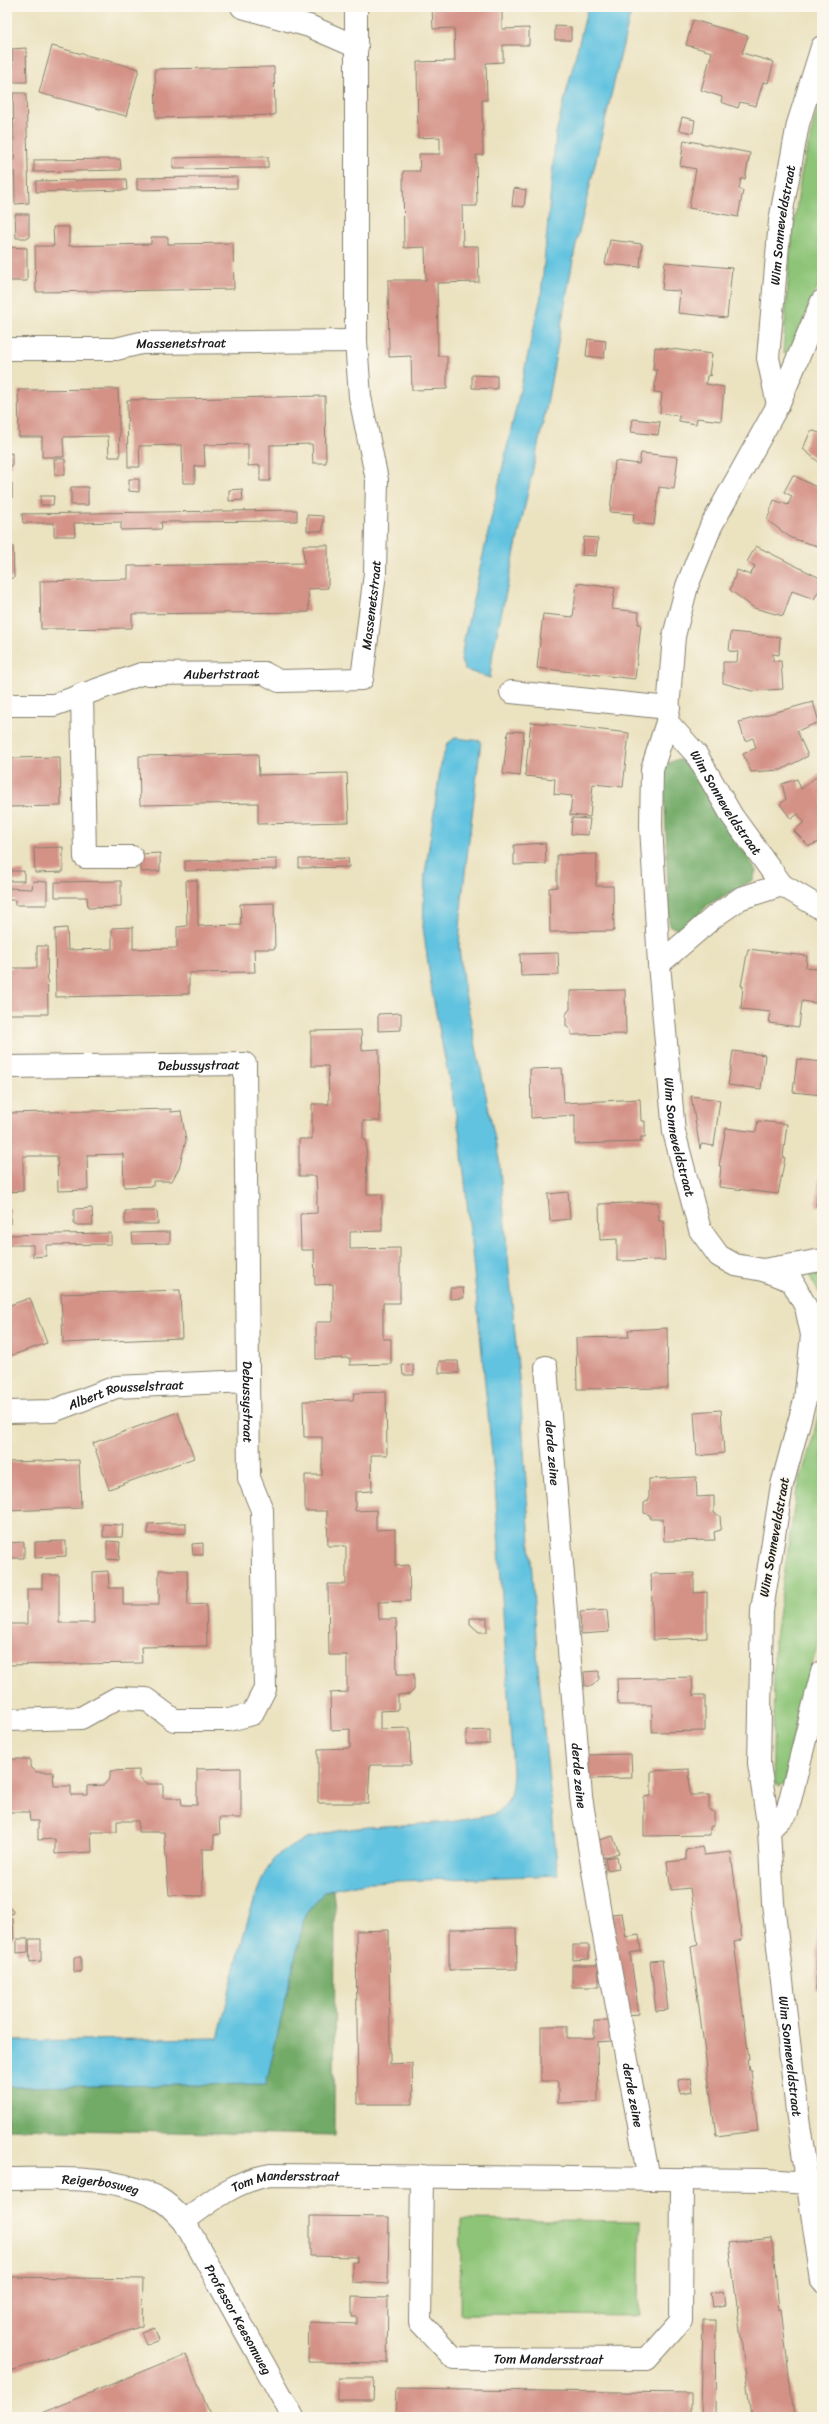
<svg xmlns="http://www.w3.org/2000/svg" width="829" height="2424" viewBox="0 0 829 2424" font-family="Sriracha,sans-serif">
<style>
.green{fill:#8dc477;stroke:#54704a}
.forest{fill:#72aa68;stroke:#476342}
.water{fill:#62c3e0;stroke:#3f707e}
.building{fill:#d49287}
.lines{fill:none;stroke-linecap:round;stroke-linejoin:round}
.street-casing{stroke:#847f6e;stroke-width:24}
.secondary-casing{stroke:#847f6e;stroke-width:24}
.street{stroke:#fff;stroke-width:22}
.secondary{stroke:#fff;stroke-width:22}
.labels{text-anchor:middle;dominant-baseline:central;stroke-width:3;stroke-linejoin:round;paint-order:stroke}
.street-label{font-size:13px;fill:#1c1c1c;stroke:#fbf7ec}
</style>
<rect width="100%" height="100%" fill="#fbf7ec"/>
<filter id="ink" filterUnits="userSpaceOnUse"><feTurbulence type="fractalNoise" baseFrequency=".025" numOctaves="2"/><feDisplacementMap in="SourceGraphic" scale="8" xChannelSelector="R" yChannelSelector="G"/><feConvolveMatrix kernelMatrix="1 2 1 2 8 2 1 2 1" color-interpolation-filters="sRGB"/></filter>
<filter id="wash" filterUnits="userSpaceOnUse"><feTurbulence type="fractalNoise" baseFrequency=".012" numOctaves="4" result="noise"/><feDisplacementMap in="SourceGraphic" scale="16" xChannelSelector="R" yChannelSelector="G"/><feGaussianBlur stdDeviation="0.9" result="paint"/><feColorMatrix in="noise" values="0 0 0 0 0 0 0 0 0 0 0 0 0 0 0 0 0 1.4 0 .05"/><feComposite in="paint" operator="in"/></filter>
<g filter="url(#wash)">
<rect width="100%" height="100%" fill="#ebe2c0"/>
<path class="green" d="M822 88V276L789 354 783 353 790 255 801 175Z
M822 1270V1298L809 1275V1271Z
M822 1395V1629L796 1722 785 1784 780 1787 775 1784 773 1766 774 1644 796 1494 813 1438Z
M461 2219 640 2221 639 2316 460 2314Z"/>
<path class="forest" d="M675 760H686C699 776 705 796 716 813 728 833 746 850 756 871L753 880 709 904 684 929 679 930 670 926 669 921 664 773 667 764Z
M333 1890 335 1911 334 2135 7 2129V2087L266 2084 305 1915 325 1891Z"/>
<path class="water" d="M588 7H634L629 19 575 249 546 409 493 652 490 678 465 670 461 661 464 640 541 296 556 133Z
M455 738 481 741 462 898 459 948 464 988 499 1159 520 1389 538 1667 558 1875 370 1882 325 1891 305 1915 266 2084 7 2087V2041L218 2038C228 2002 252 1878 276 1857 324 1816 408 1831 467 1819 475 1817 489 1817 496 1813 511 1805 512 1787 513 1773L495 1485 468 1211 460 1136 432 992 423 927 425 874 441 764 447 744Z"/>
<g id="blocks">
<path class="building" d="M432 7H502V29L529 28V45H503V62L486 63 487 100H482L483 155H476L477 206H462L463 246H478L479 282 437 283 438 356H447V389L412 390 411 356 389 357 388 280H426L425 247 404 248 403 171H420L419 154H440V137L418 138 417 62 455 61 454 28 433 29Z
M653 7H666L665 11Z
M693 20 748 36 742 53 774 62 768 83 763 82 756 106 740 102 738 108 721 102 722 97 701 90 712 52 686 45Z
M555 26 571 27V40H555Z
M52 46 139 69 126 116 39 93Z
M26 48 27 82H13L12 49Z
M274 67 275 115 156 118 155 69Z
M13 93H26L29 203 15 204Z
M682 117 695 120 693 133 679 130Z
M684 140 750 153 745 179H741L739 189 743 191 738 217 689 208 696 169 680 166Z
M219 157H268V168L173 169V158Z
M120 159 121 170 34 172V160Z
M200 177H237V188L137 190V178Z
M126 179 127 190 36 192V181Z
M514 188 526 190 524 207 512 206Z
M15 214H29V238H16Z
M53 227H69V246L151 244V237H168V244L233 243 234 289 36 292 35 246H54Z
M610 240 642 244 640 267 605 264Z
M7 247 27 248V281H7Z
M665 262 732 268 727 318 678 313 680 291 662 290Z
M588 339 606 341 604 358 586 356Z
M655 347 712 354 709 375H712L707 376 706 384 724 387 721 421 697 418 696 424 679 421V416L660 413 662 393 654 392 657 370H653Z
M472 375 497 376V389L472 388Z
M118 389 120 457H109L108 436 63 437 64 457H42V437H19L18 390Z
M325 396 326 463H313L312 444 270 445V481H260V465L248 466V444L204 445 205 466H195V483H183L182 445 139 446 140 467H128L127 400Z
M633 419 660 422 658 435 631 432Z
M811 430 822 434V465L803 449Z
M12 453V466H7V454Z
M641 453 678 457 674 489 659 487 654 525 633 523 634 514 610 512 615 461 639 464Z
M54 459H65V475H55Z
M793 475 822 490 821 547 791 538 767 520 774 500 788 505 792 496 784 492Z
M129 479H139V492L129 491Z
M7 483H12V498H7Z
M71 487H88V505H71Z
M242 489 243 500 229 501V490Z
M40 496H54L53 505H41Z
M7 499H11V509H7Z
M297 510V521L161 522 162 529 121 530V522L74 523 75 536H54V523H23L22 514Z
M307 515 323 516V531H307Z
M584 537 598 538 596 556 582 555Z
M303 545H328V588L308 589 309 612 132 614V628L41 629 40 581 128 579V566L304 563Z
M13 546 14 578H7V547Z
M756 546 822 579V585L814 599 792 591 783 616 754 608 730 590 737 570 750 575 755 566 747 562Z
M577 583 615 588 612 609 639 612 638 624H641L635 679 537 668 543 614 573 617Z
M731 632 780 637 779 655 773 654V661H781L783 689 752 691 723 683V662H737L738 652 729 651Z
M813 702 819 722 797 731 808 756 781 770 751 772 743 754 756 748 753 738 745 741 739 722Z
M531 722 629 733 623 787 593 784 590 817 570 815 572 796 554 794 555 779 525 776Z
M508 731 524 732 520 776 503 774Z
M258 754 259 775 347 773 349 822 258 824V803L140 805 139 756Z
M60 757 61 806 7 807V758Z
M822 772V841L809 846 794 831 804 822 798 814 791 819 780 804 786 799 782 784 797 779 801 789Z
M572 818 590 819 588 835 571 834Z
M545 843 546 864 514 865V845Z
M63 847V872L35 873 34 848Z
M160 853V871L141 872V854Z
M597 854 596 886H613L614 931 550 932 549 888 557 887V855Z
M348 858 349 867 299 868V859Z
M277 859V869L185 871V861Z
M7 871H24V881H7Z
M186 880H197L198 926 241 925 240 904 274 903 275 949H254L255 972 189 973V994L56 997 55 929 67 928 68 950 112 949V928L133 927V949L177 948V927L187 926Z
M33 881 47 882V905H15V900H7V888L32 889Z
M121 881V907L88 908 87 897H55V882Z
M37 946H47L48 1014H7V968H37Z
M748 949 807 956 806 967 822 970V1004L802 1001 799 1027 769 1023 771 1012 741 1009 743 986H741Z
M558 953 559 975 521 976 520 954Z
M625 990 626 1034 571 1035V1030L566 1026V1014L570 1009V991Z
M401 1013V1030L378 1031V1014Z
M361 1030 362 1050 379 1049 380 1121H363V1140H366L367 1194H382V1231L350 1232V1249L400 1248V1303H383V1339H391V1364L350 1365V1358L316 1359V1322H333V1284L315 1285 314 1250H301L300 1214 317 1213V1194L316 1176H299V1139H312V1104H329L328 1066H311V1031Z
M733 1051 765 1055 761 1089 728 1085Z
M797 1059 822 1062V1095L793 1092Z
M562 1068 564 1103 640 1099 641 1121H645V1137H641V1142L575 1144V1115L531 1118 530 1069Z
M691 1096 720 1100 714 1146 701 1144 700 1149Z
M171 1109V1112L181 1111 186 1140 179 1168 172 1181H153V1186L124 1187 123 1154 87 1155 88 1190 58 1191 57 1156H23V1191L7 1192V1113Z
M758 1121 787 1124 783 1157 785 1158 778 1194 719 1187 721 1166H719L726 1128 756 1132Z
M820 1168H822V1206H816Z
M568 1192 570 1219 550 1221 548 1194Z
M658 1202 659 1221H663L665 1260 617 1261V1239L600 1240 599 1204Z
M7 1208H10V1225H7Z
M92 1208 93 1225H74V1209Z
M125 1211H157L158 1224H125Z
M170 1232V1243L133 1244 132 1233Z
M111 1233V1244L46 1245V1256L33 1257V1245H7V1235Z
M450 1288H463L464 1298 450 1299Z
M180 1290 182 1338 63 1343 61 1294Z
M30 1298 47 1343 7 1357V1306Z
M667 1328 668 1388 577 1389 576 1338 629 1337 628 1330Z
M439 1361H458L459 1373H439Z
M413 1364 414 1375H403L402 1365Z
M386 1392 387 1455H371L372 1491 355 1492V1511L376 1510V1530L395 1529V1566L409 1565 410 1601 378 1602 379 1619H396L397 1674H414V1690L410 1694 398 1695V1710L380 1711V1729L410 1728 411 1765H370L368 1803H318V1749L350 1748V1729L331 1730 330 1693 347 1692V1655H329L328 1584H346V1546H328L327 1511H305V1475H322V1437H304L303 1401 353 1400 354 1393Z
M721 1410 724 1453 697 1456 694 1412Z
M178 1412 194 1458 109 1489 93 1443Z
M79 1460 81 1508 7 1511V1462Z
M696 1477 697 1497 714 1496V1513L720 1516 721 1530 714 1532 715 1540 664 1541 663 1519H650V1515L644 1513V1503L649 1500V1479Z
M167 1523H186V1533L148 1534V1524Z
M103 1524 123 1525 122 1537H103Z
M66 1541V1556L35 1558V1542Z
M107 1541 120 1542 119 1560 107 1559Z
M24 1542V1558H7V1543Z
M203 1543V1555H193L192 1544Z
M159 1570H187L188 1605 206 1604 207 1646 141 1647 142 1663 7 1665V1624H27V1589H42V1575H59V1623H94L93 1572 108 1571 109 1588H123V1605H159Z
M694 1573V1593L707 1592V1638L653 1640 651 1574Z
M607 1610 609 1632 581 1634 580 1612Z
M470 1618H487V1632H479L470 1624Z
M599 1671V1679L592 1686H585L584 1672Z
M692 1677 693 1695H705V1731L652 1732V1705H618L617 1679Z
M490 1730V1744H466V1731Z
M631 1754 632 1778 588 1779 587 1755Z
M7 1759H30V1766L36 1772H53L54 1786H71V1795H87V1786L104 1785 110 1778V1771L139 1770V1778L146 1784H163V1798H181L182 1805H197V1769L241 1768V1818H219L220 1834 214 1835V1849H202L203 1896 169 1895 164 1832H138V1821H117V1832H91L92 1852 55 1854V1839L38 1840V1821H30L29 1812H7Z
M689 1769 690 1795H709V1810L714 1812V1825L710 1827V1835L644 1836V1797L651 1796V1771Z
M613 1836 619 1853 602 1858 596 1841Z
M702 1847 704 1855 731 1852 742 1940 734 1942 749 2059H747L749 2070H751L758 2131 716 2136 691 1947 698 1945 690 1888 671 1890 667 1862 686 1860V1850Z
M617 1856 619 1868 607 1870 605 1858Z
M7 1905 13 1911V1914H7Z
M622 1913 626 1937 639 1935 641 1951 630 1953 639 2014 626 2015 612 1914Z
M7 1919H13L14 1939H7Z
M516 1928 517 1969 449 1970V1929Z
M389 1930 390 2064 412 2063 413 2104H358L356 1931Z
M818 1930H822V1990H816Z
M17 1939H28V1952L17 1953Z
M29 1939H41V1961L30 1962Z
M573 1945H589V1959L573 1960Z
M74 1957H81V1972H74Z
M662 1960 668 2010 656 2011 650 1961Z
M572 1965H599V1987H572Z
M594 2021H610L612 2041 597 2042 598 2102 558 2103V2081H541V2026H567V2038H594Z
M691 2078 693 2091 681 2093 678 2080Z
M310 2216 389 2217 388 2284 352 2282V2262H357V2257L310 2256Z
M772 2238 779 2310 781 2309 794 2417H751L729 2243Z
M7 2277 143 2279 142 2326 14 2370H7Z
M723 2291 725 2305 712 2307 710 2293Z
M387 2296H388L387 2363 308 2362 309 2322 357 2324V2317H352V2297L386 2298Z
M703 2320H716L715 2417H701Z
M154 2327 159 2340 146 2345 141 2332Z
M186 2354 211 2417H32L58 2406Z
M338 2378H374L373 2400H338Z
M396 2389 691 2393V2417H395Z"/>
</g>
</g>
<g filter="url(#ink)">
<use href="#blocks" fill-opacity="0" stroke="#847f6e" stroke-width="1"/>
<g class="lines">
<g class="street-casing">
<g id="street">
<path d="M242 7 309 26 357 47"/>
<path id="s1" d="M822 301 778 405 711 526 687 586 674 636 667 722 696 754 732 816 782 885 822 909"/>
<path id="s2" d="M7 349H116L141 343 356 341"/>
<path id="s3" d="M778 405 768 358 780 221 798 124 822 47"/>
<path d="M511 692 669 708"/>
<path d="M82 694 85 857H132"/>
<path id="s4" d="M7 705H54L141 674 264 673 279 681 362 679 375 573 377 480 360 397 356 341V7"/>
<path id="s5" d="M667 722 652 769 651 826 659 964 674 1132 700 1230 719 1256 735 1265 763 1270 792 1281 806 1307 812 1335 805 1400 782 1485 762 1610 759 1764 769 1830 773 1903 797 2111 822 2281"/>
<path d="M659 964 715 916 741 898 782 885"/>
<path id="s6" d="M7 1067 245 1064 249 1478 262 1510 265 1689 252 1714 229 1720H174L146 1699 117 1698 81 1718 7 1720"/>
<path d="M763 1270 822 1260"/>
<path id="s7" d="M546 1367 581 1797 601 1920 649 2179"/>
<path id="s8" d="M7 1412 53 1411 116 1387 247 1381"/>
<path d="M769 1830 787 1812 822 1672"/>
<path id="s9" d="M422 2176 420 2322 454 2358 647 2359 681 2321 682 2179"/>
<path id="s10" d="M184 2221C212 2200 235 2181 270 2175L765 2180 822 2184"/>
</g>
</g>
<g class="secondary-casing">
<g id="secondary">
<path id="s11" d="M7 2179C58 2179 115 2174 161 2200 170 2205 177 2214 184 2221L293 2417"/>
</g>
</g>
<use href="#street" class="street"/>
<use href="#secondary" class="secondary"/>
</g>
</g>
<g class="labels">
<g class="street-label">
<text stroke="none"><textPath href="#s3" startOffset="182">Wim Sonneveldstraat</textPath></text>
<text stroke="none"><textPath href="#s2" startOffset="175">Massenetstraat</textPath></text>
<text stroke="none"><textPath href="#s4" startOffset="437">Massenetstraat</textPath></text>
<text stroke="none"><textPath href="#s4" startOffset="220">Aubertstraat</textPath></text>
<text stroke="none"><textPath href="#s1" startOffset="554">Wim Sonneveldstraat</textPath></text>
<text stroke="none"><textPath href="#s6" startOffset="192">Debussystraat</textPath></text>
<text stroke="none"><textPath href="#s5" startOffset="419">Wim Sonneveldstraat</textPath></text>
<text stroke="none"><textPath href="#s8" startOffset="122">Albert Rousselstraat</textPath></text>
<text stroke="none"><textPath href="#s6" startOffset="576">Debussystraat</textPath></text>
<text stroke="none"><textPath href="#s7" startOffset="86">derde zeine</textPath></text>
<text transform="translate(774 1537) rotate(-80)">Wim Sonneveldstraat</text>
<text stroke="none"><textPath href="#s7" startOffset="410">derde zeine</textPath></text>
<text stroke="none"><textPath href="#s5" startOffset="1411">Wim Sonneveldstraat</textPath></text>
<text stroke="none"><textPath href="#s7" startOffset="734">derde zeine</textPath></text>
<text stroke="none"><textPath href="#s10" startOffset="113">Tom Mandersstraat</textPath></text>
<text stroke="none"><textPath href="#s11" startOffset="94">Reigerbosweg</textPath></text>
<text stroke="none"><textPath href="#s11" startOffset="301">Professor Keesomweg</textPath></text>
<text stroke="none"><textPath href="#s9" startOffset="290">Tom Mandersstraat</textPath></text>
</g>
</g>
<rect width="829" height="2424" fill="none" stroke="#fbf7ec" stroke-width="24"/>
</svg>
